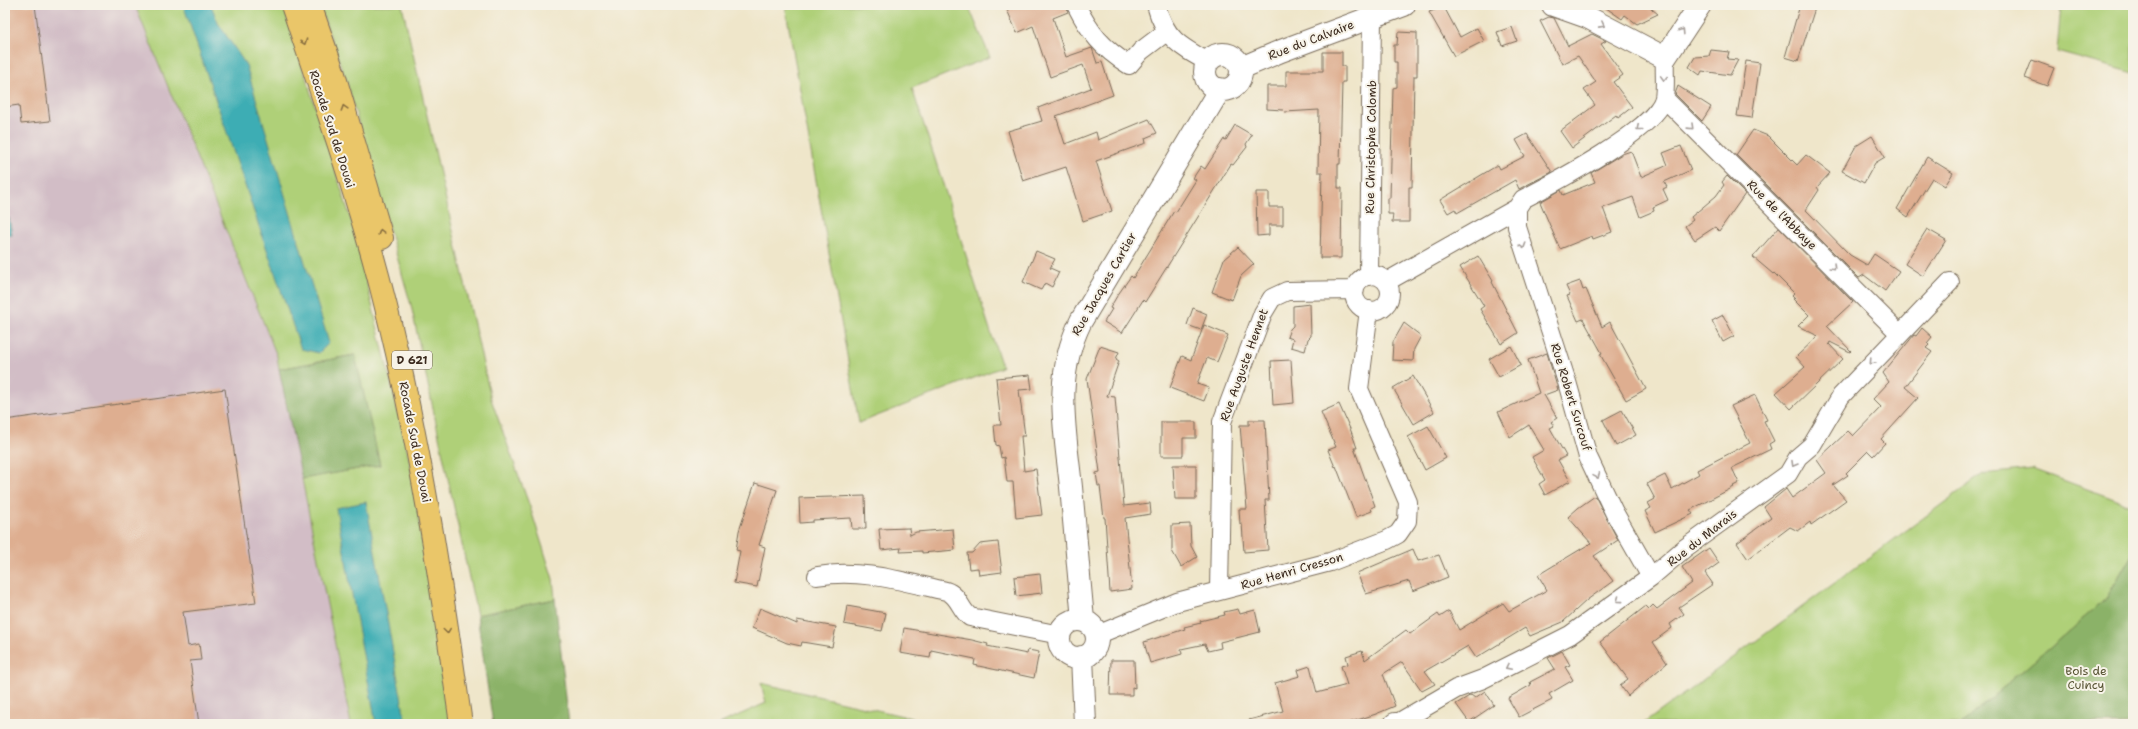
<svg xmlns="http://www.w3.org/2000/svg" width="2138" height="729" viewBox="0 0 2138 729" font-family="'Shantell Sans',sans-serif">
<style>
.industrial{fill:#d2bdc6}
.green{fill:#afd078;stroke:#757d4b}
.forest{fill:#8bb268;stroke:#636e43}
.water{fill:#3cadb4;stroke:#3c6c69}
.building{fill:#deae90}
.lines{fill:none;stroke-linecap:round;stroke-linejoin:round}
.minor-casing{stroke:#7a6c5a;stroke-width:20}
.tertiary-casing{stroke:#7a6c5a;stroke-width:24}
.trunk-casing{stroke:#7a6c5a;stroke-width:24}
.minor{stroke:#fff;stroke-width:18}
.tertiary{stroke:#fff;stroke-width:22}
.trunk{stroke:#eac669;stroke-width:22}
.oneway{stroke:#a79f9a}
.oneway2{stroke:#8a7040}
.labels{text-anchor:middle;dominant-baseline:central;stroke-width:4;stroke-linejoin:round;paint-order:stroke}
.shield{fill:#f7f3e8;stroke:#73665b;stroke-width:1}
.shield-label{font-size:11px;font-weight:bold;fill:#3b2a1e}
.street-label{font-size:12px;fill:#3b2a1e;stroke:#f7f3e8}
.park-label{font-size:12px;fill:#585434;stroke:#f7f3e8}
</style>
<rect width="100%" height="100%" fill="#f7f3e8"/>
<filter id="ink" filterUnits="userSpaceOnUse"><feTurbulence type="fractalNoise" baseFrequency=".025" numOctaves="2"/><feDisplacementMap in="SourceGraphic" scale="8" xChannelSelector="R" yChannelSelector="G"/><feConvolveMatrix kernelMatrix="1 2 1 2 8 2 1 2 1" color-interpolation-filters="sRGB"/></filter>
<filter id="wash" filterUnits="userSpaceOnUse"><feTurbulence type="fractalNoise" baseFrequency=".012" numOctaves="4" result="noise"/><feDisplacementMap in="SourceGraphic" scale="16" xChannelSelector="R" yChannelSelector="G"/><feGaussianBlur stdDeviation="0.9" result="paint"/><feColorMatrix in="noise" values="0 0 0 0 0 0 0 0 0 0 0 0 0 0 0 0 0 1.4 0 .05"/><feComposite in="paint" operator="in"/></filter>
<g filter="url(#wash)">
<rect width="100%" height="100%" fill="#efe6ca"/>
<path class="industrial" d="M5 5H135L277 356 351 724H5Z"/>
<path class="green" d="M135 5H283L353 226 410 462 451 724H351L302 479 380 465 354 355 279 369 277 356Z
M319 5H402L491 399 530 507 553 579 555 599 477 615 411 305 347 83Z
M785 5H968L990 57 912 88 1002 367 859 423Z
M2061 5H2133V73L2057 52Z
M2033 469 2133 506V553L2107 598 1961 724H1643L1983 474Z
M761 683 937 724H719L766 703Z"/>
<path class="forest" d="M355 355 380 465 302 479 279 369Z
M2133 553V724H1961L2107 598Z
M555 599 569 724H493L477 615Z"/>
<path class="water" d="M187 5H211L218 23 246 65 329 343 319 353 301 349 184 7Z
M9 218 12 235 5 236V219Z
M366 502 406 724H376L336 508Z"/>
<g id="blocks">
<path class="building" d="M5 5H35L50 121 21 124 19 105 5 107Z
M1005 5H1066L1068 12 1053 18 1066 57 1092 48 1097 63 1102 62 1113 95 1056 116 1065 144 1096 132 1098 140 1149 119 1157 133 1145 138 1146 143 1096 161 1112 211 1083 221 1066 167 1023 181 1008 131 1042 121 1038 108 1091 88 1083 65 1050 77 1033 26 1017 33Z
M1602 5H1647L1658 14 1637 24 1625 15 1622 19Z
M1800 5H1816L1798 61 1785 57Z
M1444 7 1460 37 1477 28 1484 41 1454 56 1429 12Z
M1549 17 1554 18 1568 46 1592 34 1606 41 1601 44 1623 75 1613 82 1632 107 1618 118 1616 115 1572 148 1560 131 1595 105 1584 90 1596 82 1578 56 1562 64 1540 21Z
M1512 27 1517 41 1502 46 1497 32Z
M1398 32 1417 33V76H1414L1412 187H1409V222H1392L1393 214H1388V198H1390L1393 88 1397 87V62H1394V45H1397Z
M1711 50 1729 52 1727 59 1738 60 1730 75 1702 71 1700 75 1689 67 1695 57 1709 56Z
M1323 52H1342V66H1345V82H1342L1340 164H1338V188H1342L1341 258H1320L1322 172H1318L1319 110 1285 112 1283 110 1267 109V86H1286V71H1323Z
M2032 60 2054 68 2047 86 2025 78Z
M1746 61 1760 63 1752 118 1737 116Z
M1678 86 1711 107 1702 121 1675 94Z
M1235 125 1252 135 1246 144 1247 147 1233 165 1231 164 1145 302 1143 300 1122 333 1104 322 1112 309 1110 308 1117 296 1131 276 1133 278 1174 211 1176 212 1196 180 1193 178 1201 166 1205 169 1224 139 1226 140Z
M1753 130 1768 136 1797 165 1806 155 1830 173 1817 187 1819 190 1806 210 1850 255 1867 265 1874 254 1899 271 1885 291 1864 275 1859 278 1736 155Z
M1527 134 1552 172 1519 189 1515 180 1457 213 1455 209 1448 213 1440 200 1498 165 1500 169 1525 156 1516 140Z
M1872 136 1885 157 1875 163 1864 183 1842 171 1856 146Z
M1681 146 1691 170 1664 182 1667 187 1663 189 1668 200 1653 207 1654 211 1640 217 1633 197 1603 208 1612 232 1593 239 1592 236 1560 249 1540 202 1561 190 1563 195 1595 182 1591 173 1622 154 1631 151 1641 177 1668 165 1663 153Z
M1927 157 1953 173 1945 186 1932 178 1908 217 1897 209Z
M1727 176 1745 194 1719 231 1715 227 1695 240 1685 226 1693 220 1691 217 1716 196 1724 185 1722 182Z
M1256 192H1269V207H1283V225H1269V235L1257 236Z
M1779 227 1853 302 1827 326 1851 351 1850 352 1830 342 1829 344 1843 359 1791 409 1776 393 1805 367 1796 357 1818 336 1798 326 1809 315 1793 299 1795 298 1792 295 1794 293 1774 273 1773 274 1753 257Z
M1927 229 1946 240 1923 276 1905 264Z
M1238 247 1254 264 1241 276 1232 300 1212 292 1224 259Z
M1036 251 1055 259 1050 268 1059 272 1052 287 1045 283 1041 290 1023 282Z
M1478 256 1493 281 1492 282 1518 333 1501 344 1480 309 1484 306 1460 267Z
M1580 281 1583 290 1586 289 1602 327 1610 322 1646 389 1626 400 1600 354 1602 353 1583 319 1578 321 1567 296 1570 295 1566 286Z
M1310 304 1311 336 1308 339 1305 351 1291 347 1293 339 1287 337 1290 329 1293 326V306Z
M1193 308 1207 314 1201 330 1187 325Z
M1723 315 1734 336 1723 342 1712 321Z
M1404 323 1421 336 1414 349 1413 361 1392 360 1393 342Z
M1204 325 1228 335 1217 362 1207 358 1197 384 1209 388 1204 401 1170 388 1182 356 1191 360Z
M1922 328 1932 337 1927 343 1929 345 1926 348 1932 352 1905 387 1918 398 1881 439 1885 443 1873 456 1868 451 1846 473 1848 475 1833 485 1846 500 1811 525 1810 522 1798 531 1790 527 1748 559 1737 543 1771 518 1764 507 1786 489 1792 498 1826 473 1817 460 1848 431 1853 436 1881 407 1873 399 1889 382 1883 373 1914 335 1916 336Z
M1100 346 1119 352 1116 359 1119 361 1107 396 1115 397 1124 506 1150 503 1151 514 1125 518 1132 589 1110 592 1105 518H1104L1100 486H1098L1096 473 1100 472 1087 379Z
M1511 346 1521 365 1499 377 1489 359Z
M1547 353 1558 390 1544 395 1557 418 1551 422 1554 426 1550 428 1566 456 1558 460 1570 481 1545 495 1539 484 1545 480 1532 457 1544 450 1529 425 1510 437 1498 412 1539 393 1528 360Z
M1291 360 1294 403 1273 405 1271 361Z
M1030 375 1032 389 1019 390 1025 436H1021L1024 471 1036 469 1042 515 1016 518 1013 482H1007L1004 457 1001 458 999 446 996 445 994 425H1001L996 378Z
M1413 376 1434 412 1414 424 1393 388Z
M225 389 256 603 183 612 188 646 199 644 201 660 190 661 199 724H5V420Z
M1755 395 1767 420 1764 421 1774 441 1769 444 1771 449 1732 468 1739 483 1733 486 1734 487 1690 510 1693 514 1655 532 1645 511 1651 508 1648 503 1655 499 1647 484 1665 475 1672 489 1699 474 1697 470 1750 443 1731 406Z
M1339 404 1351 431 1357 448H1354L1375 506 1371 508 1372 511 1356 517 1336 466 1335 467 1328 450 1336 447 1321 412Z
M1622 410 1636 435 1616 446 1603 420Z
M1249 420H1265L1269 500H1265L1268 550 1244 552 1242 523 1240 524 1239 509H1247L1240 425H1249Z
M1161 422H1196V438H1183V456H1161Z
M1428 426 1446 458 1425 470 1408 437Z
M1173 465H1196V499H1175Z
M755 483 777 490 759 545 765 547 757 587 734 583 740 551 736 550 739 531Z
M865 496 866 529H852L851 518 813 520V522L800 523 799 498Z
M1595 496 1618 540 1594 556 1613 581 1587 600 1563 622 1530 636 1525 628 1476 658 1468 646 1425 671 1435 684 1422 691 1402 662 1383 674 1395 706 1376 714 1345 724H1250L1249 720 1283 711 1275 683 1300 676 1298 670 1310 666 1317 693 1347 685 1341 666 1348 664 1346 656 1362 651 1365 660 1406 630 1410 634 1438 614 1440 617 1449 611 1459 630 1503 603 1509 611 1547 590 1538 575 1591 543 1568 517 1578 508Z
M1190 524 1191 546 1197 557 1181 567 1172 551V525Z
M909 528 910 535 916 532 953 529 955 550 922 553V551L900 552 901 548 881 550 879 529Z
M998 542 1002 572 979 575 978 568 969 569 967 553H972L980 544Z
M1709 548 1719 563 1705 573 1713 584 1679 607 1684 614 1670 624 1672 628 1653 642 1667 663 1628 696 1620 685 1628 679 1600 642 1646 606 1649 609 1653 605 1657 609 1692 583 1682 567Z
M1413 549 1418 561 1439 555 1448 577 1413 591 1409 581 1366 594 1357 573Z
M1040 574 1042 593 1016 596 1014 577Z
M847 606 886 613 882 631 844 624Z
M760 608 797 624V620L836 627 832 647 802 642 801 646 787 643 752 628Z
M1238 609 1240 614 1255 610 1260 632 1220 642 1221 648 1208 651 1205 644 1181 649 1182 654 1150 663 1144 642 1185 629 1184 627 1201 623 1200 621 1225 615 1224 612Z
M904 628 972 640 988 644 987 646 1027 654 1028 650 1039 652 1034 678 974 665 975 659 931 650 930 658 900 653Z
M1562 651 1570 665 1565 667 1573 680 1549 694 1552 700 1519 717 1508 698 1531 685 1530 682 1555 669 1548 658Z
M1111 660H1134L1135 688 1132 687V695H1110Z
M1485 691 1494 705 1469 722 1456 704 1471 695 1475 698Z"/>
</g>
</g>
<g filter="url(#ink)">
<use href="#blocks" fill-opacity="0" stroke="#7a6c5a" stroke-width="1"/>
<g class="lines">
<g class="minor-casing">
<path id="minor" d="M1076 5C1090 33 1102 48 1129 65L1141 51 1166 32
M1156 5C1165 38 1179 46 1208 62
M1664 98 1899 333
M1517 208V227L1567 382 1588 457 1614 512 1651 577
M1354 293a18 18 0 1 1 36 0a18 18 0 1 1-36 0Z
M1369 276 1372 17
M1386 282 1517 208 1523 199C1552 184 1657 129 1664 98 1666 86 1664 71 1665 58
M817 576C860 568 904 582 946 591 959 595 960 610 970 617L1060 635
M1219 591 1222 422 1263 313 1272 298 1287 291 1355 290
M1097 635 1177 602 1330 562 1387 540 1398 534 1407 521 1408 502 1359 389 1369 310
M1396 724 1456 689 1483 679 1570 635 1651 577 1685 548 1788 474 1798 457 1812 445 1841 396 1950 282"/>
</g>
<g class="tertiary-casing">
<path id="tertiary" d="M1553 5 1587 17 1665 58 1700 5
M1205 72a18 18 0 1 1 36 0a18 18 0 1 1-36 0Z
M1241 68 1281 51 1404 5
M1059 639a19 19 0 1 1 38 0a19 19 0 1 1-38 0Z
M1083 620C1079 576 1075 532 1071 487 1065 429 1053 377 1081 321L1220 89
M1082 657 1085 724
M1395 724H1396"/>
</g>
<g class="trunk-casing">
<path id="trunk" d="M292 5C325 103 360 202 385 303 420 442 441 583 461 724
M310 5 334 74 382 238"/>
</g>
<use href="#minor" class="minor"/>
<use href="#tertiary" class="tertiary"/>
<use href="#trunk" class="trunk"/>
</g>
<defs><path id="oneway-chevron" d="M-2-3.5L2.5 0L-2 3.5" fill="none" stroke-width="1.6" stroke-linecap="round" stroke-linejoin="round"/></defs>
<g class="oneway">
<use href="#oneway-chevron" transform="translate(1602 25) rotate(28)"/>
<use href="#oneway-chevron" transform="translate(1682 31) rotate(-57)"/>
<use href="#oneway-chevron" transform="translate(1664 78) rotate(92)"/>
<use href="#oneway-chevron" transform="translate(1691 127) rotate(44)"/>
<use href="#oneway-chevron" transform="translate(1639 128) rotate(141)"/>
<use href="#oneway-chevron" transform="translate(1523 246) rotate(73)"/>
<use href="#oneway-chevron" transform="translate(1833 267) rotate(45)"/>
<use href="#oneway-chevron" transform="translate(1872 362) rotate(133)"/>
<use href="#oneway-chevron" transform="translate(1794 464) rotate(120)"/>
<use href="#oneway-chevron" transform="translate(1597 476) rotate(66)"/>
<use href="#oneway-chevron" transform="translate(1619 600) rotate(144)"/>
<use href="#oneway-chevron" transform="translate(1508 667) rotate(153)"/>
</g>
<g class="oneway2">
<use href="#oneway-chevron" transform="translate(304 42) rotate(71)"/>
<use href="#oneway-chevron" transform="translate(344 108) rotate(-107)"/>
<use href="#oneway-chevron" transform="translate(381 232) rotate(-105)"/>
<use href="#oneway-chevron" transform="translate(447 631) rotate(82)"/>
</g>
</g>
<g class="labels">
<rect class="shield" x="392" y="351" width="40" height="18" rx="3"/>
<g class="shield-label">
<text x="412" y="360">D 621</text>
</g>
<g class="street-label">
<text transform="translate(1311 40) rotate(-21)">Rue du Calvaire</text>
<text transform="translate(332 129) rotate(72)">Rocade Sud de Douai</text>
<text transform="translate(1371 147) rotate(-89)">Rue Christophe Colomb</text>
<text transform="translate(1782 215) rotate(45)">Rue de l'Abbaye</text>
<text transform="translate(1104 284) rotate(-60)">Rue Jacques Cartier</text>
<text transform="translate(1244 365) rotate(-70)">Rue Auguste Hennet</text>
<text transform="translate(1571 397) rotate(73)">Rue Robert Surcouf</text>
<text transform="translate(415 442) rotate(79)">Rocade Sud de Douai</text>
<text transform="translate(1702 538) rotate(-38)">Rue du Marais</text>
<text transform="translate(1292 571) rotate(-16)">Rue Henri Cresson</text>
</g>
<g class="park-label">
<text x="2086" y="671">Bois de<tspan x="2086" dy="14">Cuincy</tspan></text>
</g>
</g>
<rect width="2138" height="729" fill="none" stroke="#f7f3e8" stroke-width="20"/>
</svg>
